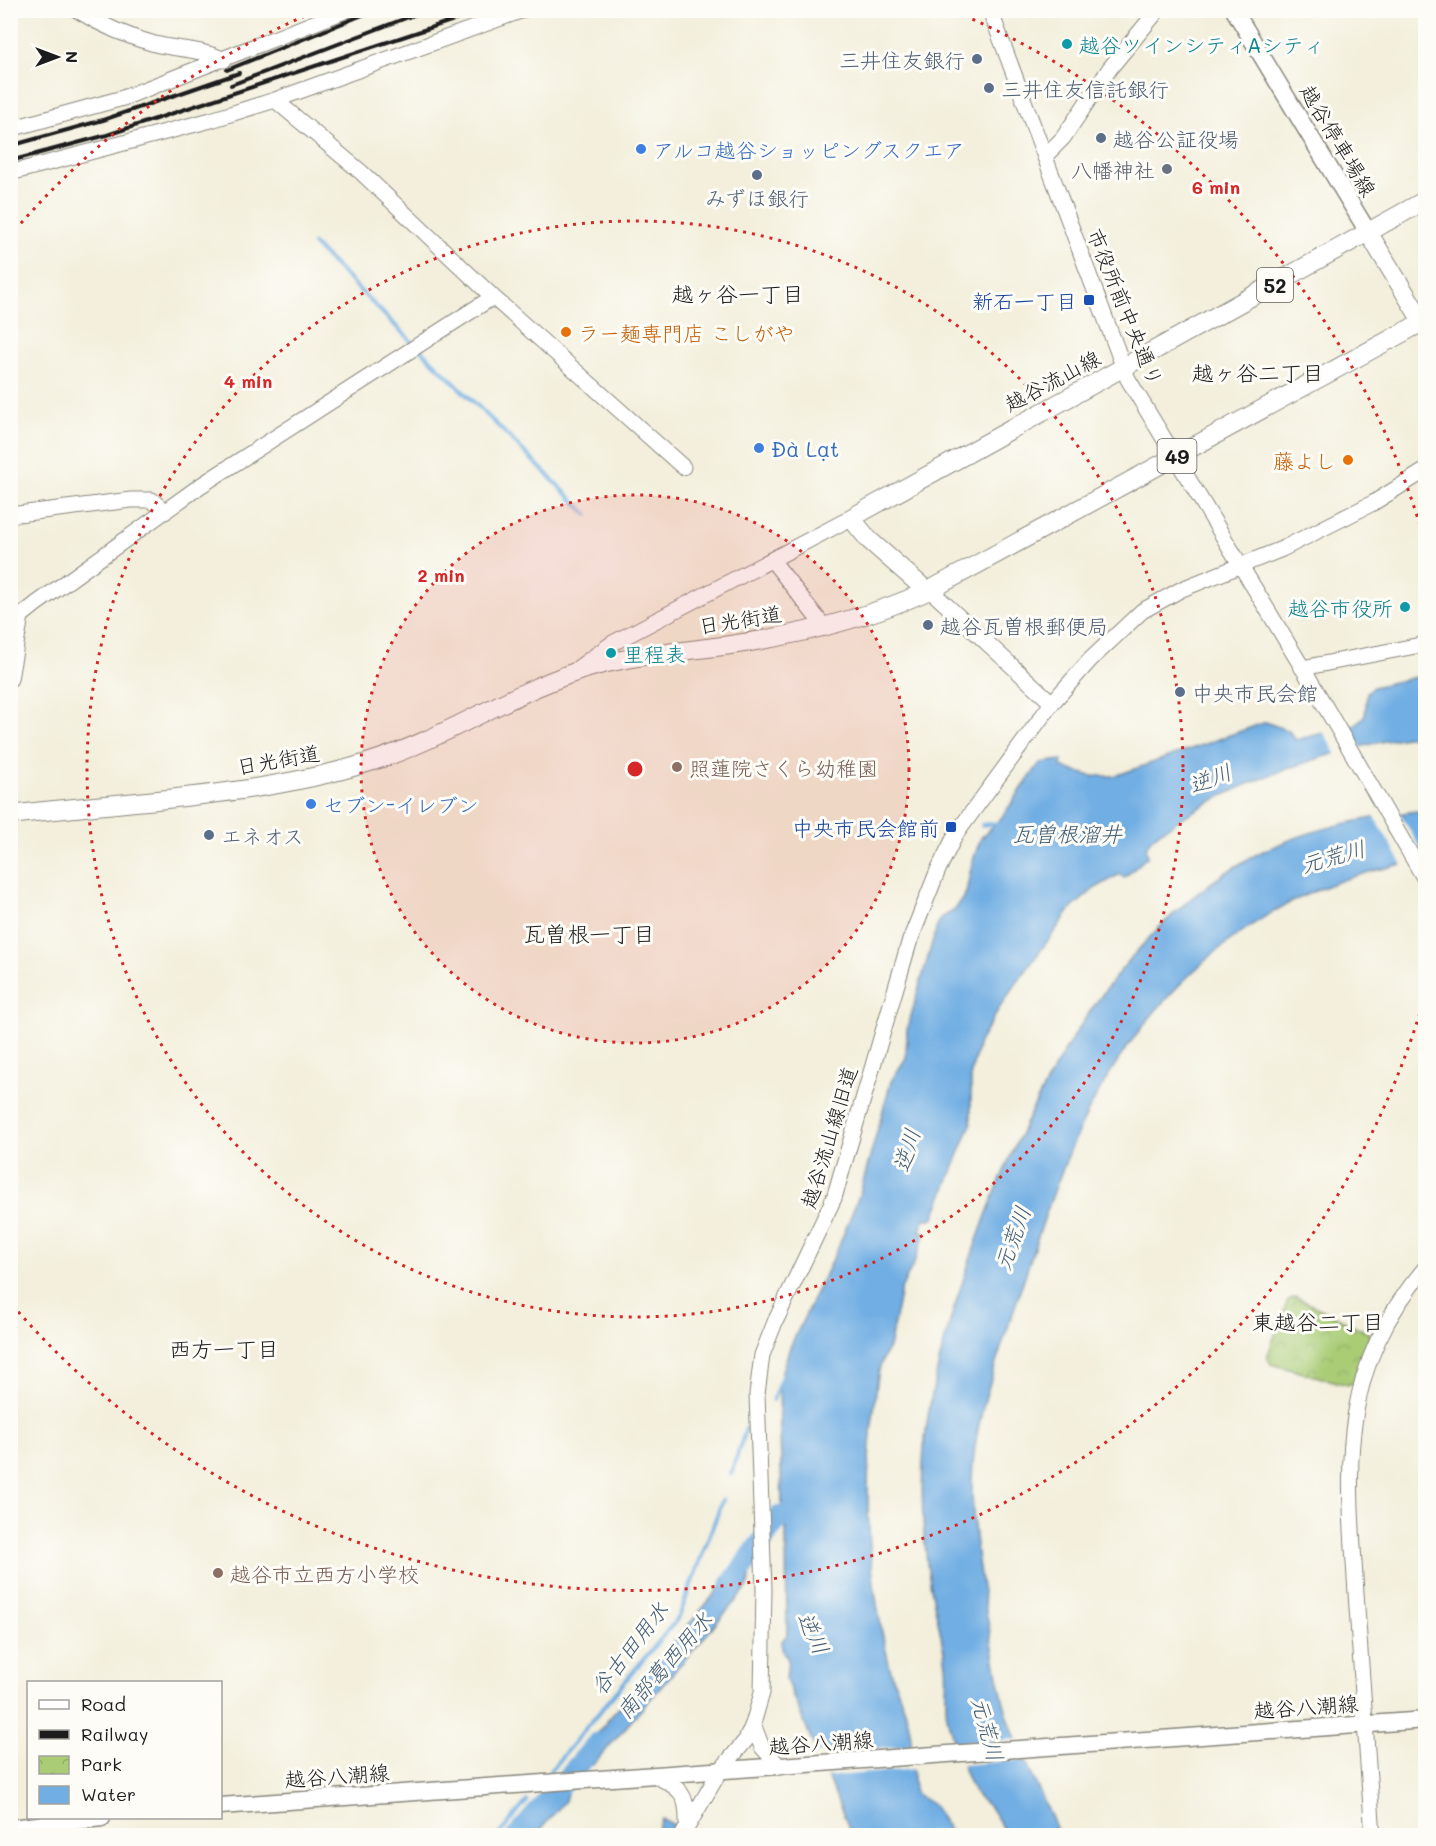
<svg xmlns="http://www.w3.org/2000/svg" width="1436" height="1846" viewBox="0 0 1436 1846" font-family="Mali,'Klee One',sans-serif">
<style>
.park{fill:url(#park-crowns);stroke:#627448;stroke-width:1.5}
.water{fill:#71aee3;stroke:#466580;stroke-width:1.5}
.pier{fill:#f3efdc}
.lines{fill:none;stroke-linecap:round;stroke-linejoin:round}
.stream{stroke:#71aee3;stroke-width:4}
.river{stroke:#71aee3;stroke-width:21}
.tertiary-casing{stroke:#88867c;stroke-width:17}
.secondary-casing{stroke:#88867c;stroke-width:19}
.primary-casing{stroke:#88867c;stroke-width:20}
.tertiary{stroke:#fff;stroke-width:15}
.secondary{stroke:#fff;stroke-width:16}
.primary{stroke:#fff;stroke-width:18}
.rail{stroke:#1c1c1c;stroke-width:4}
.ring{fill:none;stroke:#d62828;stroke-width:3;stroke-dasharray:3 6}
.culture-dot{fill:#0f9aa8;stroke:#fdfcf7;stroke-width:2}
.service-dot{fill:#5c6f8a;stroke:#fdfcf7;stroke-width:2}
.shop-dot{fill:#3f7fe0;stroke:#fdfcf7;stroke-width:2}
.worship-dot{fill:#6b7280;stroke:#fdfcf7;stroke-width:2}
.transit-dot{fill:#1a4fb4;stroke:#fdfcf7;stroke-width:2}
.food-dot{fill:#e8710a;stroke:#fdfcf7;stroke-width:2}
.education-dot{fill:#8d6e63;stroke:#fdfcf7;stroke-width:2}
.labels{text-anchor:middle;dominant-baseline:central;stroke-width:6;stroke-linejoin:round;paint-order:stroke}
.shield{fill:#fdfcf7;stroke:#605f5e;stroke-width:1.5}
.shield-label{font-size:20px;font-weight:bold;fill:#1c1c1c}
.culture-label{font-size:21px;fill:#0d838f;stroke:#fdfcf7;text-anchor:start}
.service-label{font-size:21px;fill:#4e5e75;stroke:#fdfcf7;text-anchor:start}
.street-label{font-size:21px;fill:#1c1c1c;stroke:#fdfcf7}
.shop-label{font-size:21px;fill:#366cbe;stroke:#fdfcf7;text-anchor:start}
.worship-label{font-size:21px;fill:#5b616d;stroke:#fdfcf7;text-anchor:end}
.transit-label{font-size:21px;fill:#164399;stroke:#fdfcf7;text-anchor:end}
.food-label{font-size:21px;fill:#c56008;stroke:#fdfcf7;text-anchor:start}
.education-label{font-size:21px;fill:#785e54;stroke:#fdfcf7;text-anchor:start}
.neighbourhood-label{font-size:22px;fill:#1c1c1c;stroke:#fdfcf7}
.water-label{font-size:22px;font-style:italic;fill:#425e76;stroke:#fdfcf7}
.centre{fill:#d62828;stroke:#fdfcf7;stroke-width:3}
.ring-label{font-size:18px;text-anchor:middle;font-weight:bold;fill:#d62828;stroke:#fdfcf7;stroke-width:6;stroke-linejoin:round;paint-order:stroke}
</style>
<defs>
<pattern id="park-crowns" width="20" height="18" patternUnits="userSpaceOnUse" patternTransform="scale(1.5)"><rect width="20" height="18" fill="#a9cc75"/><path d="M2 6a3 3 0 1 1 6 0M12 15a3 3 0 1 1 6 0" fill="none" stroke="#91af65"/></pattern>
</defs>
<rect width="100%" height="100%" fill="#fdfcf7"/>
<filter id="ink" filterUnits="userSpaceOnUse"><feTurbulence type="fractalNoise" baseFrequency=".0167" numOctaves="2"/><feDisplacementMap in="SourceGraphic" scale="12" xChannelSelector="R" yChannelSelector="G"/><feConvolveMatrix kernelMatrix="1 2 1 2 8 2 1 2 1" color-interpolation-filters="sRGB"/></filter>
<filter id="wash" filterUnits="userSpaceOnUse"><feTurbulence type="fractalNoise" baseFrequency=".008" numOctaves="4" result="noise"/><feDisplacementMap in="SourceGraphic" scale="24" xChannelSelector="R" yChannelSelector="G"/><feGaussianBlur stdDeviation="1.35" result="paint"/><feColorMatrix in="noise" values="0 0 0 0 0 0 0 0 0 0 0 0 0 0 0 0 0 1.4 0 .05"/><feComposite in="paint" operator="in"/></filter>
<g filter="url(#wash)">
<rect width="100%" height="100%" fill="#f3efdc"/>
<path class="park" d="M1296 1297 1369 1333 1370 1341 1356 1381 1348 1385 1271 1364 1267 1357 1288 1300Z"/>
<path class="water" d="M1425 675V734C1346 745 1238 780 1171 825 1161 832 1148 837 1146 850L1148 856 1124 878 1120 874 1094 889 1071 909 1003 1002 979 1042 971 1073V1124L933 1219H924L920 1231 925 1233 915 1261 901 1289 889 1348C876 1364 877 1390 874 1409 862 1494 869 1581 889 1664 894 1685 905 1704 909 1725 914 1747 910 1771 915 1793L933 1805 952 1835H852L786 1680 788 1659 782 1650V1641L787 1635 786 1530 778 1522V1513L782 1507 779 1389 782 1371 790 1347 840 1243 860 1193 891 1081 906 1058 907 1029 937 926 941 918 955 910 966 893 972 863 981 838 1002 817 1040 763 1062 760 1061 767 1091 776H1115L1266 722 1289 731 1296 740 1355 725 1365 715 1367 692 1373 687Z
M1425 810V859C1390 867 1355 874 1322 888 1214 932 1129 1024 1080 1128 1056 1181 1038 1236 1020 1291 1000 1355 971 1421 972 1489 973 1537 981 1584 990 1632 996 1665 1001 1700 1013 1731 1026 1767 1045 1800 1059 1835H1006C1001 1826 997 1815 990 1808 986 1803 980 1800 976 1795 968 1785 949 1729 947 1716 944 1700 948 1681 946 1665 942 1631 931 1597 927 1563 922 1526 921 1485 924 1447 930 1384 949 1320 970 1260 1020 1113 1104 946 1241 863 1296 830 1363 818 1425 810Z
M748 1561 752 1566 748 1587 593 1765H570L739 1565Z
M567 1794 565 1801 536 1835H511L542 1797Z
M662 1819 677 1826 673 1835H654Z"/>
<path class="pier" d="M1347 724 1363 751 1339 758 1322 730Z
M1399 812 1425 856 1426 862 1404 867 1374 816Z
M1020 1739 1030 1759 961 1765 953 1743Z
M914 1746 915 1769 824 1777 813 1753Z"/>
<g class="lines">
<path class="stream" d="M313 244 414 344
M420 349 588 515
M982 825 1001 823
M773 1400 782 1376
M731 1474 746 1428
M550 1771 679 1617 723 1499
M498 1836 527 1801"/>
<path class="river" d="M731 1584 780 1516 806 1515
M517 1836 597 1743"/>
</g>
</g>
<g filter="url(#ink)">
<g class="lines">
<g class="tertiary-casing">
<path id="tertiary" d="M77 10C101 25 128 37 155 44 179 50 203 49 224 60
M990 10 1128 379 1311 682 1426 881
M275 100 361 172 493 297 683 467
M10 129 123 98 347 10
M1045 156 1063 138 1110 68 1158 10
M10 173 211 120 275 100 523 10
M10 515 131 500H152L165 512
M772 560 825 628
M930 590 1052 703
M578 668 611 644 851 518
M1302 668 1426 644
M10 679 21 616 36 604 200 486 493 297
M753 1724 762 1747 780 1767
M654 1775C681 1788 688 1794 687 1824
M682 1836 720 1771 746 1740 753 1724 762 1693 764 1589 757 1394 762 1355 775 1322 834 1198 909 943 938 870 956 834 1052 703 1090 660 1142 611 1182 589 1282 549 1373 503 1426 470
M1373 1836C1368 1760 1362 1684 1357 1608 1349 1476 1332 1377 1426 1267"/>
</g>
<g class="secondary-casing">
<path id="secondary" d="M1234 10 1368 232
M220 1806 1426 1720
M10 1828 102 1818"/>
</g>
<g class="primary-casing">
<path id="primary" d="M1368 232 1422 321
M927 591 869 540 851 518 1426 200
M10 815C130 800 255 798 370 762 448 738 516 688 595 666 641 654 689 651 737 644 804 634 868 618 930 590L1426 320"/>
</g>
<use href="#tertiary" class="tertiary"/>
<use href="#secondary" class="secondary"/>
<use href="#primary" class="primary"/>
<path class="rail" d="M227 70 375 10
M231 85 427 10
M10 146 103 120 239 73
M10 161 107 135 484 10"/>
</g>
</g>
<circle cx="635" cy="769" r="274" fill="#d62828" fill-opacity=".12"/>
<g class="ring">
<circle cx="635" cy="769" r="274"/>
<circle cx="635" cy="769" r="548"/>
<path d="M1425 996A822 822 0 0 1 15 1308M15 230A822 822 0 0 1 314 12M956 12A822 822 0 0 1 1425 542"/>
</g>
<g class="culture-dot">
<circle cx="1067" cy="44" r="6"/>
<circle cx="1405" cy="607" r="6"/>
<circle cx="611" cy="653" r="6"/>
</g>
<g class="service-dot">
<circle cx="977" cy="59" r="6"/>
<circle cx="989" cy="88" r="6"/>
<circle cx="1101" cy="138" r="6"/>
<circle cx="757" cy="175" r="6"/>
<circle cx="928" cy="625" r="6"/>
<circle cx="1180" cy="692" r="6"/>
<circle cx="209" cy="835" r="6"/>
</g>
<g class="shop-dot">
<circle cx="641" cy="149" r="6"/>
<circle cx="759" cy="448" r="6"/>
<circle cx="311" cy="804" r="6"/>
</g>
<circle class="worship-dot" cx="1167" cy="169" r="6"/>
<g class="transit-dot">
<rect x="1083" y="294" width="12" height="12" rx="3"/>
<rect x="945" y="821" width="12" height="12" rx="3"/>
</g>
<g class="food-dot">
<circle cx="566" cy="332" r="6"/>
<circle cx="1348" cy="460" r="6"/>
</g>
<g class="education-dot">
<circle cx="677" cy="767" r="6"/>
<circle cx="218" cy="1573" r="6"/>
</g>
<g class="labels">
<g class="shield">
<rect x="1257" y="268" width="36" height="34" rx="4.5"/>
<rect x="1157.5" y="439" width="39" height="34" rx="4.5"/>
</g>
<g class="shield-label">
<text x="1275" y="285">52</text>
<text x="1177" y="456">49</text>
</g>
<g class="culture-label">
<text x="1079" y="44">越谷ツインシティAシティ</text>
<text x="1393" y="607" text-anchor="end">越谷市役所</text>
<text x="623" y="653">里程表</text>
</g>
<g class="service-label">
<text x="965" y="59" text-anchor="end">三井住友銀行</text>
<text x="1001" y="88">三井住友信託銀行</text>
<text x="1113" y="138">越谷公証役場</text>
<text x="757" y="197" text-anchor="middle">みずほ銀行</text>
<text x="940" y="625">越谷瓦曽根郵便局</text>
<text x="1192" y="692">中央市民会館</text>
<text x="221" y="835">エネオス</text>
</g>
<g class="street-label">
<text transform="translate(1339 140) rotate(59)">越谷停車場線</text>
<text transform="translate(1126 307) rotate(68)">市役所前中央通り</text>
<text transform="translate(1052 380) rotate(-28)">越谷流山線</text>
<text transform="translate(740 619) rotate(-9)">日光街道</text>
<text transform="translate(278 759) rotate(-10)">日光街道</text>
<text transform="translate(828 1137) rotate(-73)">越谷流山線旧道</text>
<text transform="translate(1306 1706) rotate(-4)">越谷八潮線</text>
<text transform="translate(821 1742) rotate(-4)">越谷八潮線</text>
<text transform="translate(337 1775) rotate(-4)">越谷八潮線</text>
</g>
<g class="shop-label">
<text x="653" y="149">アルコ越谷ショッピングスクエア</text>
<text x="771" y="448">Đà Lạt</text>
<text x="323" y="804">セブン-イレブン</text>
</g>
<g class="worship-label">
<text x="1155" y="169">八幡神社</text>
</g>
<g class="transit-label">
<text x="1077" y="300">新石一丁目</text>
<text x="939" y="827">中央市民会館前</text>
</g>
<g class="food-label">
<text x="578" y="332">ラー麺専門店 こしがや</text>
<text x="1336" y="460" text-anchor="end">藤よし</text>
</g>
<g class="education-label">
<text x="689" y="767">照蓮院さくら幼稚園</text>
<text x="230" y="1573">越谷市立西方小学校</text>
</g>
<g class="neighbourhood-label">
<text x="738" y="293">越ヶ谷一丁目</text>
<text x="1258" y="372">越ヶ谷二丁目</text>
<text x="589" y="933">瓦曽根一丁目</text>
<text x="1318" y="1321">東越谷二丁目</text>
<text x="224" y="1348">西方一丁目</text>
</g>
<g class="water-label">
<text transform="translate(1210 778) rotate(-21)">逆川</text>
<text x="1067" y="833">瓦曽根溜井</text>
<text transform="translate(1333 856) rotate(-16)">元荒川</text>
<text transform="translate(906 1150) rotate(-73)">逆川</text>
<text transform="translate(1012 1238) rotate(-70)">元荒川</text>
<text transform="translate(814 1633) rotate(65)">逆川</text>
<text transform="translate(629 1648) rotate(-52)">谷古田用水</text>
<text transform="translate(664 1665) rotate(-49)">南部葛西用水</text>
<text transform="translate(988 1729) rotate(75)">元荒川</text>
</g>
</g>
<circle cx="635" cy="769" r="9" class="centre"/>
<g class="ring-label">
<text x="1216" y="194">6 min</text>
<text x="248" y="388">4 min</text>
<text x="441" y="582">2 min</text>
</g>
<rect width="1436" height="1846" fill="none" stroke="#fdfcf7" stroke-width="36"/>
<rect x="27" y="1681" width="195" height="138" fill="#fdfcf7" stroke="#a3a29f" stroke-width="1.5"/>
<rect x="39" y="1700" width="30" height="9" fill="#ffffff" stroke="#a3a29f" stroke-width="1.5"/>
<text x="81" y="1711" font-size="18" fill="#1c1c1c">Road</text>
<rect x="39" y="1730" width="30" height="9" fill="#1c1c1c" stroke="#a3a29f" stroke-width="1.5"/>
<text x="81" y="1741" font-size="18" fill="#1c1c1c">Railway</text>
<rect x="39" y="1756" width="30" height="18" fill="url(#park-crowns)" stroke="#a3a29f" stroke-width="1.5"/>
<text x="81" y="1771" font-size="18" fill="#1c1c1c">Park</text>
<rect x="39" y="1786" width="30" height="18" fill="#71aee3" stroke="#a3a29f" stroke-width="1.5"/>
<text x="81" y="1801" font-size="18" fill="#1c1c1c">Water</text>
<g transform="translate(57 57) rotate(90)" stroke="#fdfcf7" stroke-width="4.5" paint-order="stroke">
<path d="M0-4.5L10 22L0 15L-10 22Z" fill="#1c1c1c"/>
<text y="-9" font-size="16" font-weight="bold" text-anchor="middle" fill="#1c1c1c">N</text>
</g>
</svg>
